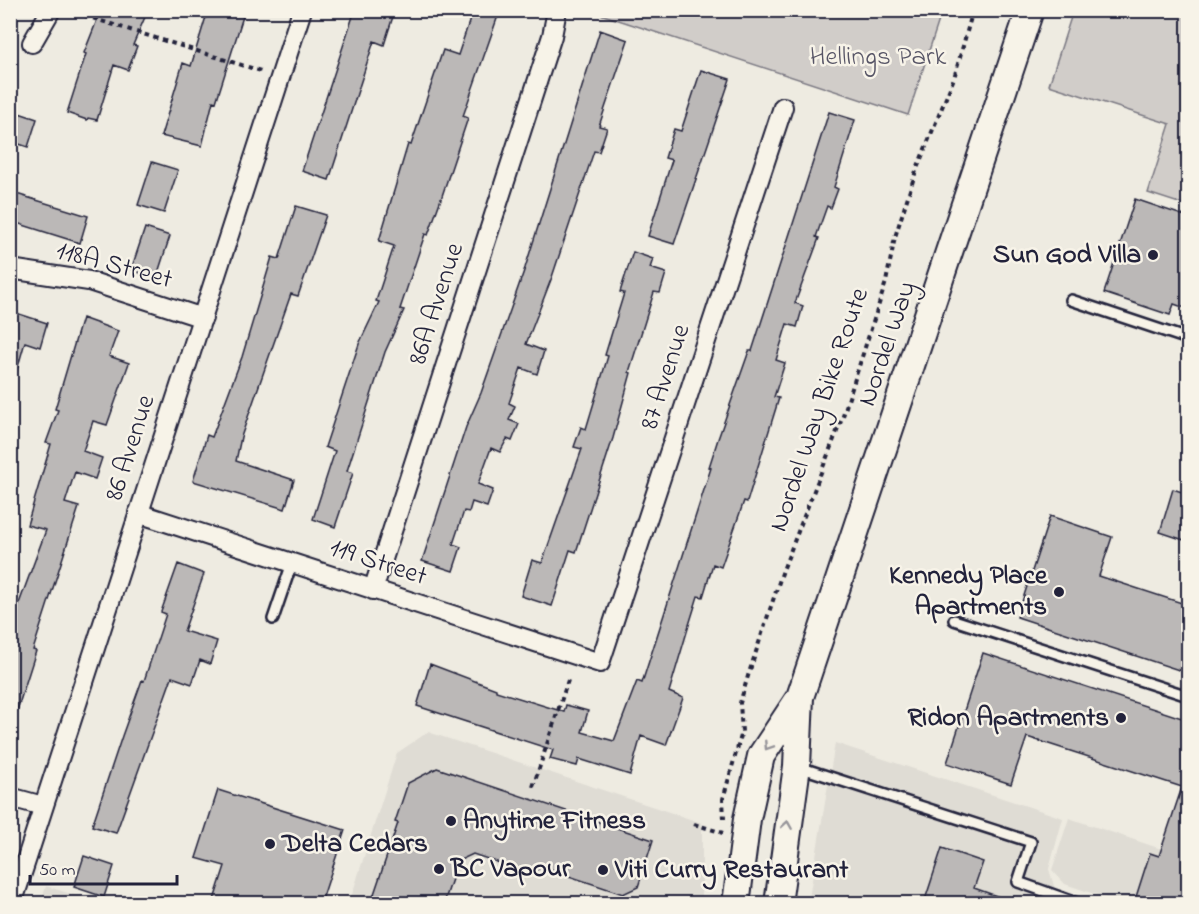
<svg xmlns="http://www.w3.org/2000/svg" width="1199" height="914" viewBox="0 0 1199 914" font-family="'Indie Flower',sans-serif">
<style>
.built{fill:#dfdcd4}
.green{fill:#d1cdc9;stroke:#7a7882;stroke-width:1.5}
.building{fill:#bbb8b7;stroke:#22223b;stroke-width:1.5}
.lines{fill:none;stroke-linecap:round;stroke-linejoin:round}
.lane-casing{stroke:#22223b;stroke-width:14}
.street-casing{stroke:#22223b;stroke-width:22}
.secondary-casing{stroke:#22223b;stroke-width:30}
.path{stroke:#22223b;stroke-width:4;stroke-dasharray:4.5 4.5;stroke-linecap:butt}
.lane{stroke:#f7f3e8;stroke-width:9}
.street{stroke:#f7f3e8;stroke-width:18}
.secondary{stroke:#f7f3e8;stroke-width:26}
.oneway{stroke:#97959a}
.poi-dot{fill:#22223b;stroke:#f7f3e8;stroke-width:2}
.labels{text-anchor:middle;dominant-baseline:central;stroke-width:5;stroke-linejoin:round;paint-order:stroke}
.park-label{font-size:27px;fill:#575566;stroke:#f7f3e8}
.poi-label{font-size:27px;font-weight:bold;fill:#22223b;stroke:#f7f3e8;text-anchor:start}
.street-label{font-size:27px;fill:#22223b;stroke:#f7f3e8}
</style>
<rect width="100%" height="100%" fill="#eeebe1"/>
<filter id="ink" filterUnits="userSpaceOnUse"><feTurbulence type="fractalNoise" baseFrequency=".0167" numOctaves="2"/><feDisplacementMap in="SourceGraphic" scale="12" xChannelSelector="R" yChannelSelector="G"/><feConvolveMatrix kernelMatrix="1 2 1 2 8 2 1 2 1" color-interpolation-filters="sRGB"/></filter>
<g filter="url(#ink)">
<path class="built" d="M428 732 702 823V903L349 904 397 753Z
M835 743 1063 818 1049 869 1059 903 808 904Z
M1069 818 1188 858V903H1121L1065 884 1052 870Z
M46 886 99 903H41Z"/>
<path class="green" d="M591 11H942L908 115Z
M1073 11H1188V206L1148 193 1170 124 1049 85Z"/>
<path class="building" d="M101 10H148L133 45 137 46 128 70 114 65 97 120 88 118 87 120 67 113 86 54 84 53Z
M208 10H245L216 102 213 101 202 146 161 136 183 63 191 66Z
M355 10H395L384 45 374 41 329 180 302 171Z
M473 10H500L463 116 468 118 442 196 428 235 425 234 400 309 404 310 385 352 347 471 353 473 335 527 313 519 335 451 325 447 359 344 379 302 376 301 394 246 379 241 408 144 411 145 443 50 458 55Z
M600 30 628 40 599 126 607 128 599 152 594 151 552 277 526 344 544 351 537 374 521 368 509 403 515 406 509 420 519 424 512 441 507 439 500 452 491 448 478 484 493 490 487 507 472 502 469 512 464 511 453 544 461 547 453 571 422 561 466 427 481 393 525 268Z
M701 70 730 79 674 244 648 236 672 160 665 158 674 129 681 131Z
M10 110 37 119 28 147 10 141Z
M829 112 855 120 834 187 838 189 831 208 827 206 816 237 819 238 795 303 803 306 797 327 787 324 776 360 785 363 774 397 779 398 747 502 744 501 721 567 713 564 703 597 698 596 689 625 669 692 683 698 666 745 641 736 630 775 579 759 577 766 550 759 553 750 417 706 430 664 496 689V691L564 712 566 705 588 711 582 732 614 741 637 681 642 683 711 468 709 467 718 439 749 351H752Z
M152 162 178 170 164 213 138 205Z
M10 192 88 216 80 243 10 221Z
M1135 199 1188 217V309L1174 304 1170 315 1104 293Z
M296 206 326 215 298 296 291 294 241 437 236 461 294 480 285 509 193 481 207 435 212 437 242 357 272 257 279 259Z
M145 228 170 236 156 279 131 270Z
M633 252 653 259 650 268 666 273 660 293 654 292 629 372 631 373 613 438 576 552 570 550 552 606 521 596 532 560 542 563 582 449 574 447 581 427 586 429 608 356 605 355 624 293 620 292Z
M10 311 47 323 40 347 25 342 15 377 10 376Z
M82 318 118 331 109 356 129 363 107 425 93 421 83 451 102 458 95 479 75 472 65 503 79 507 33 650 36 651 14 720H10V628L46 530 27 525 51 444 46 443 58 410 55 409Z
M1173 489 1188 494V527L1184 540 1160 532Z
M1050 516 1112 537 1099 576 1188 605V673L1017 617Z
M178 564 204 574 184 631 217 641 210 664 200 660 192 684 172 677 116 833 92 826 122 736 142 680 144 681 166 614 161 612Z
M983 653 1188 720V903H1145L1135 900 1150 853 1159 856 1182 787 1027 737 1011 784 947 763Z
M437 768 653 840 638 887 623 894 542 867 530 873 473 854 458 861 444 903H371L398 823 395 822 408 783Z
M218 790 345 830 321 903H213L225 866 196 858Z
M942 848 983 862 974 888 1011 901V903H924Z
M84 856 114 866 104 897 74 887Z"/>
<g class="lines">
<g class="lane-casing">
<path id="lane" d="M1071 300 1188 339
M273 619 292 563
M954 620 1188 696
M799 767 1031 842 1018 882 1080 904"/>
</g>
<g class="street-casing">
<path id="street" d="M32 43 51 10
M10 269 89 281 203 318
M138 513 600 663 783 107
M373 590 552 36 557 10
M10 797 43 806
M12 904 302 10"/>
</g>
<g class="secondary-casing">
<path id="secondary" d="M736 904 747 819 761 756 800 697 1030 10
M778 904 797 766 800 697"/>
</g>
<path class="path" d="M76 13 264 72
M533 787 569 677
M724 819 723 799 742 732 740 703 748 676 783 570 843 416 886 282 895 237 916 171 954 78 973 10
M694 824 723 833"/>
<use href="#lane" class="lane"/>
<use href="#street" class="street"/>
<use href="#secondary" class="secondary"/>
</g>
<defs><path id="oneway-chevron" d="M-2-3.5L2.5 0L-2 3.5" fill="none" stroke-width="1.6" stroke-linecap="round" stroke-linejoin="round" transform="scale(1.5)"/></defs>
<g class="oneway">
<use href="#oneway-chevron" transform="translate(768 746) rotate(123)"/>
<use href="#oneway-chevron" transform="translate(787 825) rotate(-81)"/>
</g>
</g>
<g class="poi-dot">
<circle cx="1153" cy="255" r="6"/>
<circle cx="1059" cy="592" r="6"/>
<circle cx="1121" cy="718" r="6"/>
<circle cx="451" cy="821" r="6"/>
<circle cx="270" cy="844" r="6"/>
<circle cx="439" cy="869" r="6"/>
<circle cx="603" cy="870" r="6"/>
</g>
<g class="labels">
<g class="park-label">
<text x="878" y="57">Hellings Park</text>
</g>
<g class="poi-label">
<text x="1141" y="255" text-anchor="end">Sun God Villa</text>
<text x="1047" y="576" text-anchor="end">Kennedy Place<tspan x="1047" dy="31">Apartments</tspan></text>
<text x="1109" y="718" text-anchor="end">Ridon Apartments</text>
<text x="463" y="821">Anytime Fitness</text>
<text x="282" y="844">Delta Cedars</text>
<text x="451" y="869">BC Vapour</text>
<text x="615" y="870">Viti Curry Restaurant</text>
</g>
<g class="street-label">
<text transform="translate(114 266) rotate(15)">118A Street</text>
<text transform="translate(437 304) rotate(-72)">86A Avenue</text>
<text transform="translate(888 344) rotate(-71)">Nordel Way</text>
<text transform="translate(666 377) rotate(-72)">87 Avenue</text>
<text transform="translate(820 410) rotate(-71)">Nordel Way Bike Route</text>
<text transform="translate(131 448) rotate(-72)">86 Avenue</text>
<text transform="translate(378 563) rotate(18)">119 Street</text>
</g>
</g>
<rect width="1199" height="914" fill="none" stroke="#f7f3e8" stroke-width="36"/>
<rect x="18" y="18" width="1163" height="878" fill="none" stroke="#22223b" stroke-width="2" filter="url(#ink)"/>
<path d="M30 875v9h147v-9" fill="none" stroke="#22223b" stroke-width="3"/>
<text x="39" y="875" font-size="18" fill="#22223b" stroke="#f7f3e8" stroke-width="4.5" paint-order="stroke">50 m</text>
</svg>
